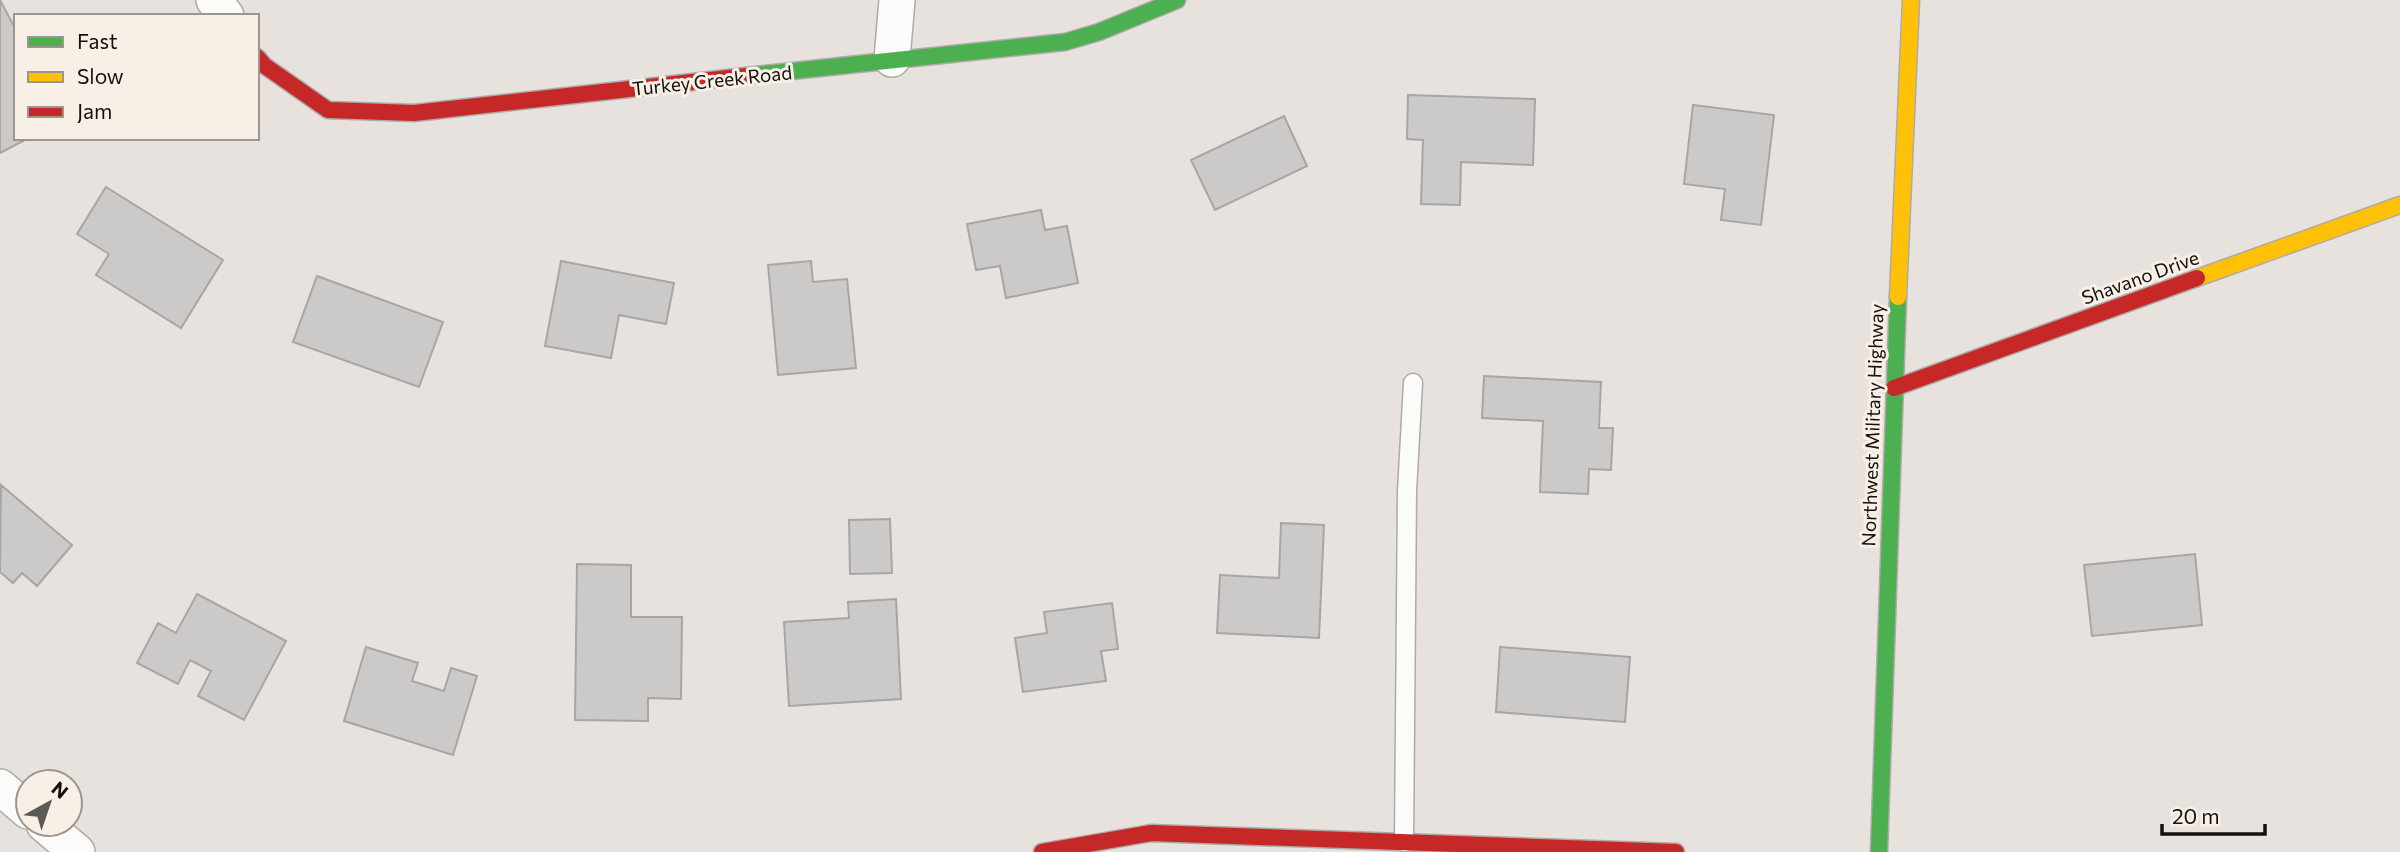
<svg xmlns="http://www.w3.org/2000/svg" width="2400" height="852" viewBox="0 0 2400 852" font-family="Commissioner,sans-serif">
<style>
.building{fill:#cccac9;stroke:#a8a6a5;stroke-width:2}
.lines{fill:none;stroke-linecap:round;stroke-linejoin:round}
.lane-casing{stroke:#aeaaa7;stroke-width:21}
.street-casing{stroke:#aeaaa7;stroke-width:38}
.fast-casing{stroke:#aeaaa7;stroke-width:19}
.slow-casing{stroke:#aeaaa7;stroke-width:19}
.jam-casing{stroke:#aeaaa7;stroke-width:19}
.lane{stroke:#fbfbfa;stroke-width:18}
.street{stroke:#fbfbfa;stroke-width:35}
.fast{stroke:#4caf50;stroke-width:16}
.slow{stroke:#ffc107;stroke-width:16}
.jam{stroke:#c62828;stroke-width:16}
.labels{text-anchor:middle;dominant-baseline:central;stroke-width:6;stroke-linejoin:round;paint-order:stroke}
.street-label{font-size:19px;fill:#13100d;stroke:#f8efe6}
</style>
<rect width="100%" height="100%" fill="#e7e2dd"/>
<path class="building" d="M0 0 16 30V138L27 139 0 153Z
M1408 95 1535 99 1533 165 1461 162 1460 205 1421 204 1423 140 1407 139Z
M1693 105 1774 115 1761 225 1721 220 1725 189 1684 184Z
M1284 116 1307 166 1215 210 1191 160Z
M106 187 223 260 181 328 96 275 109 254 77 234Z
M1041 210 1045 230 1067 226 1078 283 1006 298 1000 266 976 270 967 224Z
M561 261 674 283 666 324 619 315 611 358 545 346Z
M811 261 813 282 847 279 856 368 778 375 768 265Z
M317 276 443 322 419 387 293 342Z
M1484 376 1601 382 1599 428H1613L1611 470 1589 469 1588 494 1540 492 1543 421 1482 418Z
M1 485 72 545 37 586 22 573 13 583 0 572Z
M890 519 892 573 850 574 849 520Z
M1281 523 1324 525 1319 638 1217 633 1220 575 1279 578Z
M2195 554 2202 625 2092 636 2084 565Z
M577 564 631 565V617H682L681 699 648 698V721L575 720Z
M197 594 286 641 244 720 198 696 211 671 190 660 178 684 137 663 158 623 176 633Z
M896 599 901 699 789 706 784 622 849 618 848 602Z
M1112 603 1118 649 1101 651 1106 681 1023 692 1015 638 1047 633 1044 612Z
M366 647 418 663 412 681 444 691 451 668 477 676 453 755 344 721Z
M1500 647 1630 657 1625 722 1496 712Z"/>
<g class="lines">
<g class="lane-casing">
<path id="lane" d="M1404 842 1407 491 1413 383"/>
</g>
<g class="street-casing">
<path id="street" d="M214 0 226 16
M892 59 897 0
M0 787 28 811
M44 824 77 852"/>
</g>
<g class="fast-casing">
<path id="fast" d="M746 76 1065 42 1099 32 1177 0
M1879 852 1898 297"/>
</g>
<g class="slow-casing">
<path id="slow" d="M2197 278 2400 205
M1898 297 1911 0"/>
</g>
<g class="jam-casing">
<path id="jam" d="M257 57 265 66 328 110 414 113 746 76
M1894 388 2197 278
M1042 852 1151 833 1676 852"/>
</g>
<use href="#lane" class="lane"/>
<use href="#street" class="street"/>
<use href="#fast" class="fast"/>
<use href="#slow" class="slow"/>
<use href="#jam" class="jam"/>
</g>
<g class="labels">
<g class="street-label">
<text transform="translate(712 80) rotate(-6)">Turkey Creek Road</text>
<text transform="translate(2140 277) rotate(-20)">Shavano Drive</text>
<text transform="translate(1872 425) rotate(-88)">Northwest Military Highway</text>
</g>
</g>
<rect x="14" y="14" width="245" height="126" fill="#f8efe6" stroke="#9c968f" stroke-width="2"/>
<rect x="28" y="37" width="35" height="10" fill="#4caf50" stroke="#9c968f" stroke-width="2"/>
<text x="77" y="49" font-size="21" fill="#13100d">Fast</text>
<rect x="28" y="72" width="35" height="10" fill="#ffc107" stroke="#9c968f" stroke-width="2"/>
<text x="77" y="84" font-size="21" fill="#13100d">Slow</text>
<rect x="28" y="107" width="35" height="10" fill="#c62828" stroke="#9c968f" stroke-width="2"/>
<text x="77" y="119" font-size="21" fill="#13100d">Jam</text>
<g transform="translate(49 803) rotate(40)"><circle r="33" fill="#f8efe6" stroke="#9c968f" stroke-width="2"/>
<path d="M0-5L12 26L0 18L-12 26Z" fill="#5d5a56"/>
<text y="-10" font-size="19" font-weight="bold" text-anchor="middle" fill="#13100d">N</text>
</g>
<path d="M2162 824v10h103v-10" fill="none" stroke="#13100d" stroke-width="3.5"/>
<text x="2172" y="824" font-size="21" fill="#13100d" stroke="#f8efe6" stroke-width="5" paint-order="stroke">20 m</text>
</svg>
